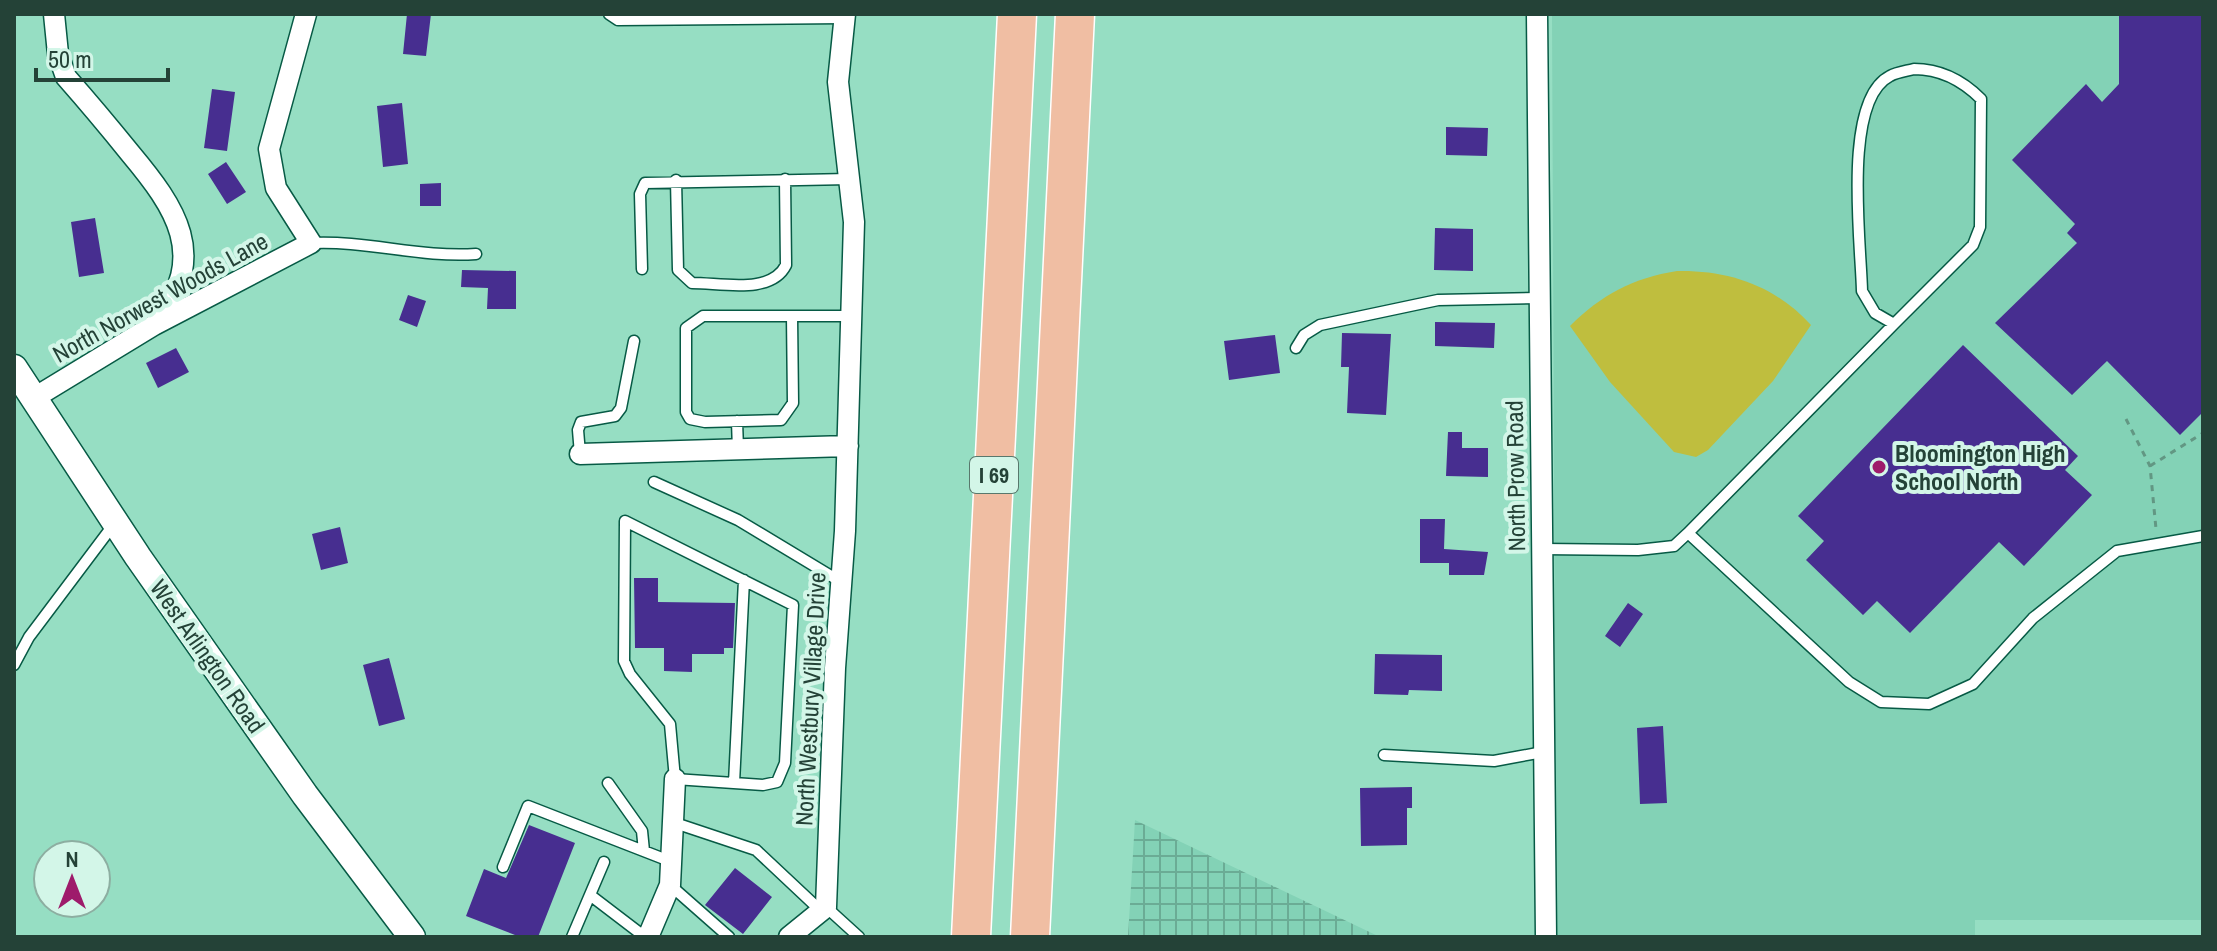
<svg xmlns="http://www.w3.org/2000/svg" width="2217" height="951" viewBox="0 0 2217 951" font-family="'Archivo Narrow',sans-serif">
<style>
.built{fill:#83d2b6}
.industrial{fill:url(#industrial-grid)}
.garden{fill:#bfbe3e}
.building{fill:#472e90}
.lines{fill:none;stroke-linecap:round;stroke-linejoin:round}
.service-casing{stroke:#075a45;stroke-width:13}
.minor-casing{stroke:#075a45;stroke-width:23}
.tertiary-casing{stroke:#075a45;stroke-width:29}
.motorway-casing{stroke:#fff;stroke-width:41}
.path{stroke:#629783;stroke-width:3;stroke-dasharray:6 6;stroke-linecap:butt}
.service{stroke:#fff;stroke-width:10}
.minor{stroke:#fff;stroke-width:20}
.tertiary{stroke:#fff;stroke-width:26}
.motorway{stroke:#f0bea3;stroke-width:38}
.poi-dot{fill:#9e1b6b;stroke:#d3f6e8;stroke-width:3}
.labels{text-anchor:middle;dominant-baseline:central;stroke-width:8;stroke-linejoin:round;paint-order:stroke}
.shield{fill:#d3f6e8;stroke:#58786c;stroke-width:2}
.shield-label{font-size:22px;font-weight:bold;fill:#244237}
.street-label{font-size:24px;fill:#244237;stroke:#d3f6e8}
.poi-label{font-size:24px;font-weight:bold;fill:#244237;stroke:#d3f6e8;text-anchor:start}
</style>
<defs>
<pattern id="industrial-grid" width="8" height="8" patternUnits="userSpaceOnUse" patternTransform="scale(2)"><rect width="8" height="8" fill="#83d2b6"/><path d="M0 4h8M4 0v8" fill="none" stroke="#6bac95"/></pattern>
</defs>
<rect width="100%" height="100%" fill="#96dec3"/>
<path class="built" d="M1552 14H2203V920H1975V937H1556Z"/>
<path class="industrial" d="M1135 820 1380 937H1128Z"/>
<path class="garden" d="M1677 271C1730 270 1775 286 1811 325L1773 381 1708 450 1696 457 1674 452 1610 382 1570 326C1601 295 1633 278 1677 271Z"/>
<path class="building" d="M407 14H431L426 56 403 54Z
M2119 14H2203V412L2180 435 2107 361 2072 395 1995 323 2077 243 2067 233 2075 224 2012 160 2086 84 2102 102 2119 84Z
M212 89 235 92 227 151 204 148Z
M402 103 408 164 383 167 377 106Z
M1446 127 1488 128 1487 156 1446 155Z
M226 162 246 192 227 204 208 174Z
M441 183V206H420V184Z
M95 218 104 273 79 277 71 222Z
M1435 228 1473 229V271L1434 270Z
M462 270 516 271V309H487L488 288 461 287Z
M408 295 426 301 417 327 399 320Z
M1435 322 1495 323 1494 348 1435 346Z
M1342 333 1391 334 1386 415 1347 413 1349 367H1341Z
M1275 335 1280 373 1229 380 1224 341Z
M1963 345 2078 456 2065 470 2092 495 2024 566 1999 542 1910 633 1877 601 1863 615 1806 560 1824 541 1798 516Z
M176 348 189 372 158 388 146 363Z
M1448 432H1462V448H1488V477L1446 476Z
M1420 519H1445L1444 549 1488 552 1484 575H1449V563H1420Z
M340 527 348 563 321 570 312 534Z
M634 578H658V602L735 603 733 648H724V654H692V672L664 671V648H635Z
M1628 603 1643 614 1620 647 1605 636Z
M1375 654 1442 655V691L1409 690 1408 695 1374 694Z
M389 658 405 719 379 726 363 665Z
M1663 726 1667 803 1640 804 1637 728Z
M1412 787V808H1407V845L1361 846 1360 788Z
M529 825 575 843 538 937H520L466 916 484 869 506 878Z
M735 868 772 897 743 934 705 905Z"/>
<g class="lines">
<g class="service-casing">
<path id="service" d="M609 14 618 20 844 18
M1914 69C1941 69 1962 80 1981 99L1980 227 1973 245 1894 324 1875 313 1862 291C1861 243 1842 100 1890 76 1897 72 1907 71 1914 69Z
M676 180 678 270 692 283C722 283 771 295 786 265L785 179
M311 243C366 240 420 258 476 254
M642 269 640 194 645 183 849 179
M792 316 793 403 781 420 705 422 690 419 686 412V328L703 316H851
M1894 324 1688 533 1849 682 1881 702 1929 704 1973 684 2033 618 2117 551 2203 536
M1296 348 1304 335 1320 325 1438 300 1540 298
M737 421 738 450
M580 454 578 430 581 422 615 416 621 408 634 341
M654 482 738 520 841 582
M625 521 793 605 785 763 777 782 763 785 675 779 670 724 630 674 624 661Z
M1542 549 1638 550 1674 546 1688 533
M14 665 29 637 114 524
M1384 755 1494 761 1543 752
M608 783 642 831 644 851
M734 783 744 580
M675 823 756 850 821 911
M503 867 528 806 672 862
M670 885 729 937
M590 895 645 937
M826 907 859 937
M572 937 604 862"/>
</g>
<g class="minor-casing">
<path id="minor" d="M54 14 58 54 66 77C88 102 109 127 130 153 176 208 209 256 157 322
M1537 14 1546 937
M34 398 154 325 311 243 276 188 269 149 306 14
M580 454 848 446
M648 937 670 885 675 779
M789 937 826 907 835 668 845 531 854 222 838 82 845 14"/>
</g>
<g class="tertiary-casing">
<path id="tertiary" d="M14 368 138 557 305 795 412 937"/>
</g>
<g class="motorway-casing">
<path id="motorway" d="M971 937 1017 14
M1030 937 1075 14"/>
</g>
<path class="path" d="M2126 419 2150 466 2156 529
M2150 466 2203 433"/>
<use href="#service" class="service"/>
<use href="#minor" class="minor"/>
<use href="#tertiary" class="tertiary"/>
<use href="#motorway" class="motorway"/>
</g>
<circle class="poi-dot" cx="1879" cy="467" r="8"/>
<g class="labels">
<rect class="shield" x="970" y="457" width="48" height="36" rx="6"/>
<g class="shield-label">
<text x="994" y="475">I 69</text>
</g>
<g class="street-label">
<text transform="translate(160 297) rotate(-29)">North Norwest Woods Lane</text>
<text transform="translate(1515 476) rotate(-91)">North Prow Road</text>
<text transform="translate(208 656) rotate(55)">West Arlington Road</text>
<text transform="translate(810 699) rotate(-87)">North Westbury Village Drive</text>
</g>
<g class="poi-label">
<text x="1895" y="453">Bloomington High<tspan x="1895" dy="28">School North</tspan></text>
</g>
</g>
<rect width="2217" height="951" fill="none" stroke="#244237" stroke-width="32"/>
<g transform="translate(72 879)"><circle r="38" fill="#d3f6e8" stroke="#8daea1" stroke-width="2"/>
<path d="M0-6L14 30L0 20L-14 30Z" fill="#9e1b6b"/>
<text y="-12" font-size="22" font-weight="bold" text-anchor="middle" fill="#244237">N</text>
</g>
<path d="M36 68v12h132v-12" fill="none" stroke="#244237" stroke-width="4"/>
<text x="48" y="68" font-size="24" fill="#244237" stroke="#d3f6e8" stroke-width="6" paint-order="stroke">50 m</text>
</svg>
